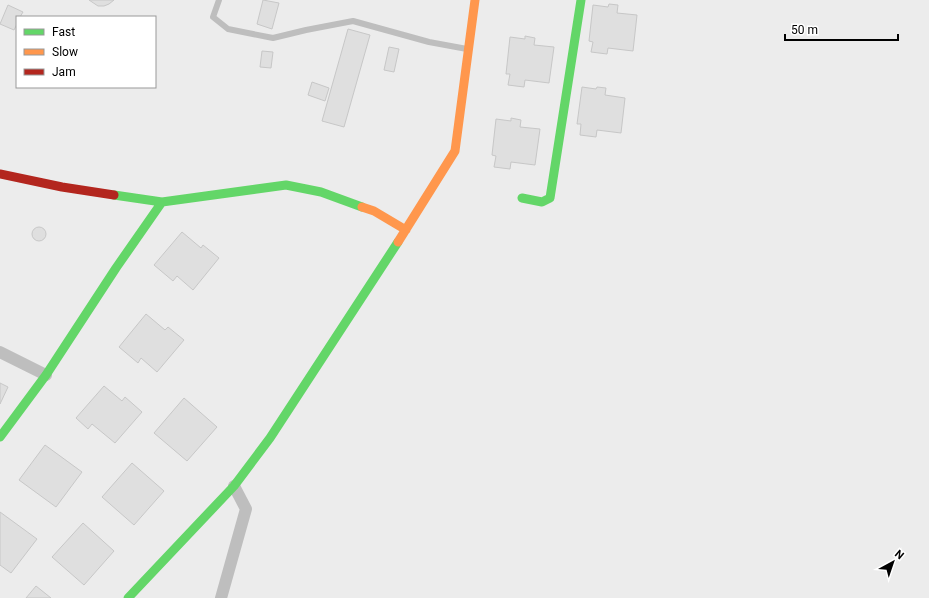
<svg xmlns="http://www.w3.org/2000/svg" width="929" height="598" viewBox="0 0 929 598" font-family="Roboto,sans-serif">
<style>
.green{fill:#ececec;fill-rule:evenodd}
.building{fill:#dfdfdf;stroke:#c7c7c7}
.lines{fill:none;stroke-linecap:round;stroke-linejoin:round}
.lane{stroke:#bebebe;stroke-width:6}
.street{stroke:#bebebe;stroke-width:12}
.fast{stroke:#63d668;stroke-width:9}
.slow{stroke:#ff974d;stroke-width:9}
.jam{stroke:#b3261e;stroke-width:9}
</style>
<rect width="100%" height="100%" fill="#fff"/>
<path class="green" d="M0 0H929V598H0ZM17 17H155V87H17Z"/>
<path class="building" d="M89 0H114L109 4 104 6H98Z
M263 0 279 3 272 29 257 24Z
M609 4 618 5 617 13 637 15 633 51 608 48 607 54 591 52 593 42 589 41 593 5 608 7Z
M8 5 23 12 20 17H17V24L14 30 0 24Z
M348 29 370 35 344 127 322 121Z
M525 36 535 38 534 45 554 47 549 83 525 80 524 87 508 85 510 74H506L510 37 525 39Z
M389 47 399 49 394 72 384 70Z
M262 51 273 52 271 68 260 67Z
M312 82 329 88 325 101 308 95Z
M582 87 596 89 597 87 606 88 605 95 625 98 621 133 597 130 596 137 580 135 581 124H577Z
M511 118 521 120 520 127 540 129 535 165 511 162 510 169 494 167 496 156 492 155 496 119 511 121Z
M32 234a7 7 0 1 1 14 0a7 7 0 1 1-14 0Z
M182 232 201 248 203 245 219 258 193 290 177 276 173 281 154 265Z
M146 314 165 330 168 327 184 340 157 372 141 358 138 363 119 347Z
M0 383 8 387 0 404Z
M104 386 122 401 125 397 142 412 115 443 92 424 88 429 76 418Z
M184 398 217 427 187 461 154 433Z
M45 445 82 472 56 507 19 480Z
M132 463 164 491 134 525 102 497Z
M0 512 37 539 11 573 0 565Z
M83 523 114 551 84 585 52 557Z
M36 586 51 598H26Z"/>
<g class="lines">
<path class="lane" d="M219 0 213 17 228 29 273 38 306 30 353 21 429 42 467 49"/>
<path class="street" d="M0 352 46 375
M221 598 246 509 234 486"/>
<path class="fast" d="M114 195 162 202 286 185 321 192 362 207
M522 198 542 202 550 198 581 0
M0 437 46 375 116 268 162 202
M128 598 234 486 270 438 398 242"/>
<path class="slow" d="M362 207 374 211 406 230
M398 242 455 151 475 0"/>
<path class="jam" d="M0 174 62 187 114 195"/>
</g>
<rect x="16" y="16" width="140" height="72" fill="#ffffff" stroke="#999999"/>
<rect x="24" y="29" width="20" height="6" fill="#63d668" stroke="#999999"/>
<text x="52" y="36" font-size="12" fill="#000000">Fast</text>
<rect x="24" y="49" width="20" height="6" fill="#ff974d" stroke="#999999"/>
<text x="52" y="56" font-size="12" fill="#000000">Slow</text>
<rect x="24" y="69" width="20" height="6" fill="#b3261e" stroke="#999999"/>
<text x="52" y="76" font-size="12" fill="#000000">Jam</text>
<g transform="translate(893 562) rotate(40)" stroke="#ffffff" stroke-width="3" paint-order="stroke">
<path d="M0-3L7 15L0 10L-7 15Z" fill="#000000"/>
<text y="-6" font-size="11" font-weight="bold" text-anchor="middle" fill="#000000">N</text>
</g>
<path d="M785 34v6h113v-6" fill="none" stroke="#000000" stroke-width="2"/>
<text x="791" y="34" font-size="12" fill="#000000" stroke="#ffffff" stroke-width="3" paint-order="stroke">50 m</text>
</svg>
